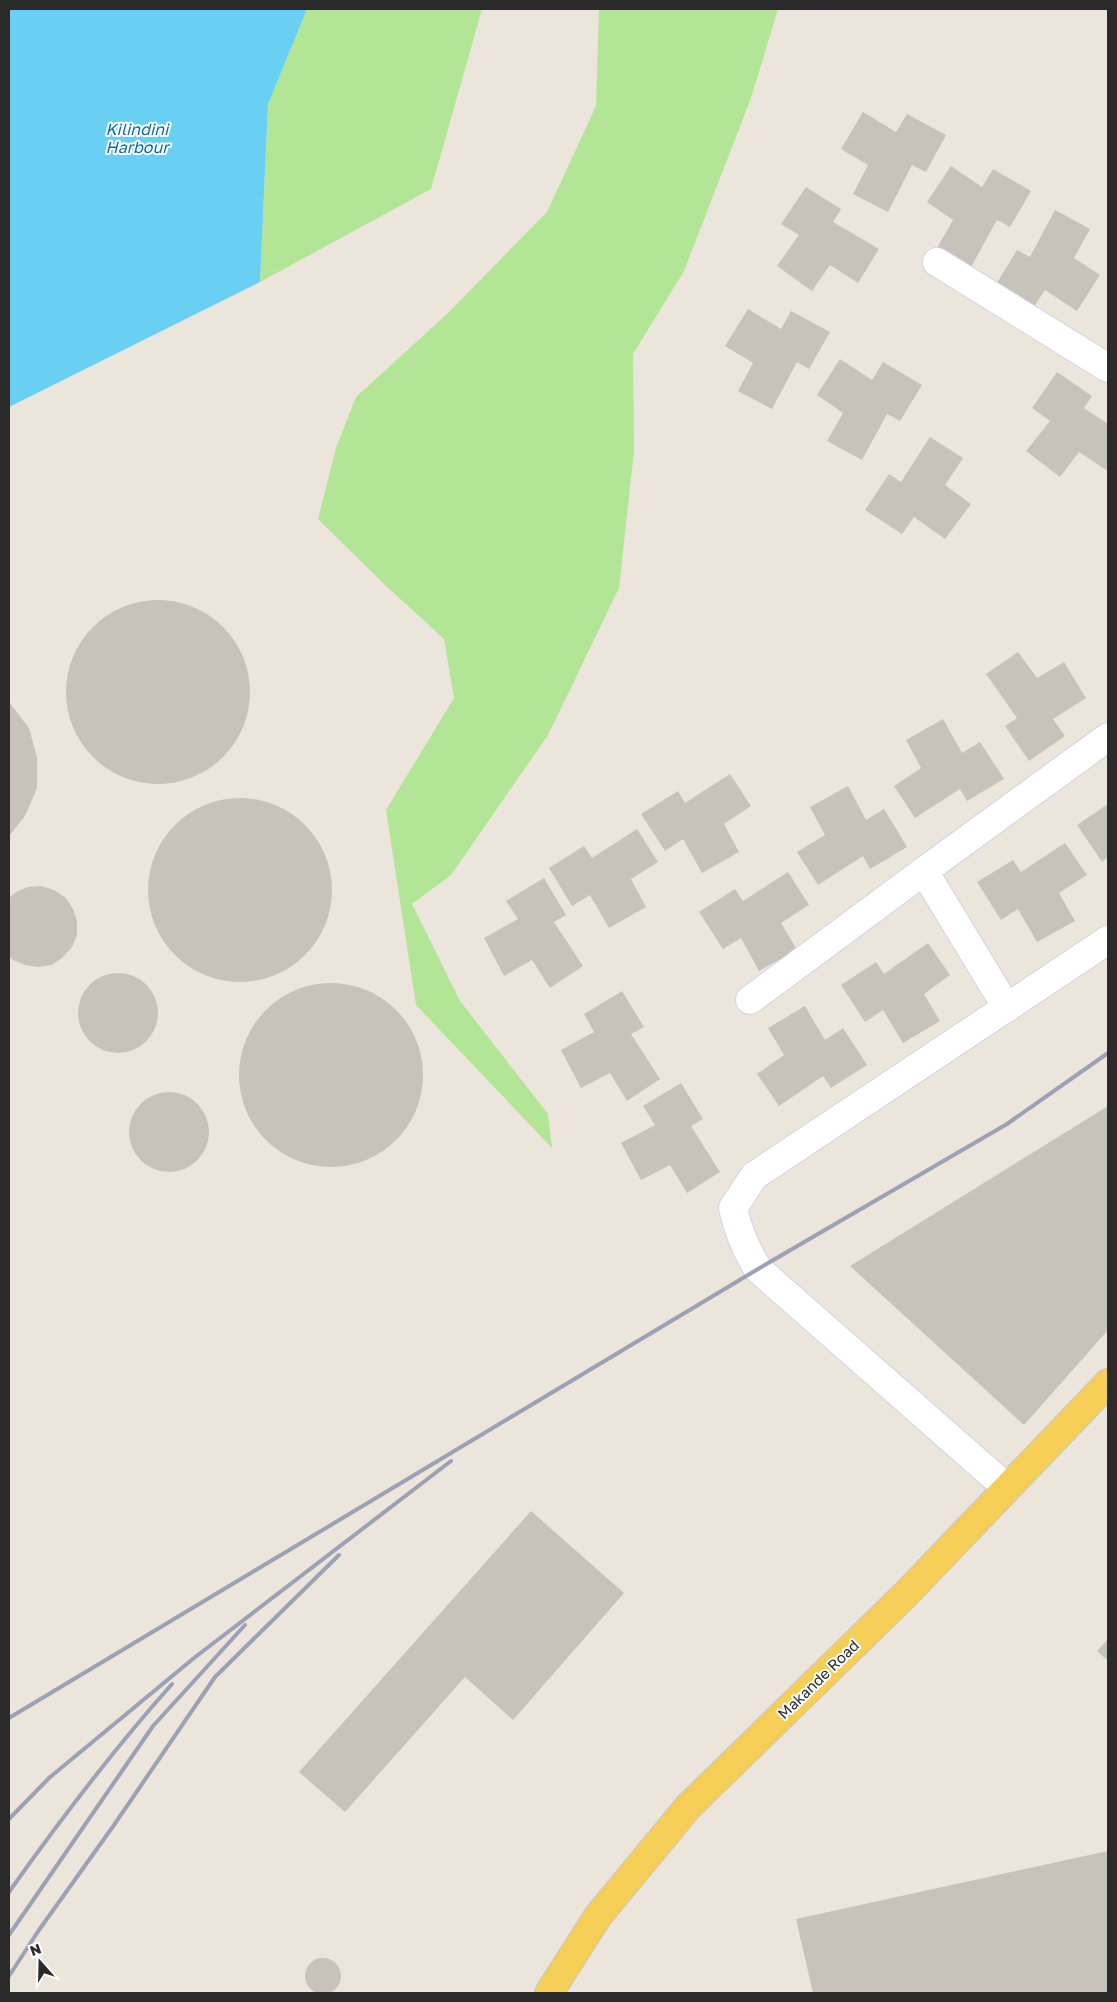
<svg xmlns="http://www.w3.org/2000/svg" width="1117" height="2002" viewBox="0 0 1117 2002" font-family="'Golos Text',sans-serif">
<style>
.green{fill:#b2e595}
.water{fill:#6ad0f3}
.building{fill:#c7c3ba}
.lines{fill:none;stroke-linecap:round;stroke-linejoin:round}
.minor-casing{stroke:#d0d4e3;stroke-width:30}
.major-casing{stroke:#c8c8c8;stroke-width:30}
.minor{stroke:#fff;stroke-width:28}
.major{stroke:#f5ce57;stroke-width:28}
.rail{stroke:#9da1b5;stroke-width:4}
.labels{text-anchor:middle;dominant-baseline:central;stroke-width:4;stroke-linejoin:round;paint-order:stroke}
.street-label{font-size:15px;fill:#2a2a2a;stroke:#fff}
.water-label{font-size:16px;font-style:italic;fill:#096d9f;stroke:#fff}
</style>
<rect width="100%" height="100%" fill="#ece5db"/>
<path class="green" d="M307 9H482L431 189 260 282 268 103Z
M599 9H778L751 98 684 271 633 354 634 451 619 588 548 735 451 875 412 904 460 1001 548 1114 552 1148 416 1005 386 810 454 698 444 639 385 585 318 519 336 448 356 397 448 313 547 212 596 106Z"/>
<path class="water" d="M9 9H307L268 104 260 282 9 407Z"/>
<path class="building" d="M863 112 896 132 907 114 946 135 926 172 912 165 888 212 853 194 868 165 841 149Z
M951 166 982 187 993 169 1031 191 1010 227 997 220 971 267 937 248 953 220 927 202Z
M806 187 841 209 833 222 879 249 858 283 830 265 812 291 777 266 799 235 781 224Z
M1055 210 1090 229 1074 258 1100 275 1077 311 1045 290 1033 308 995 286 1017 250 1030 257Z
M748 309 781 329 791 311 830 332 809 369 797 362 772 409 738 391 753 363 725 346Z
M840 359 872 380 883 362 922 385 900 421 887 414 862 460 827 441 843 413 817 395Z
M1057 372 1092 396 1084 408 1108 424V467L1106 470 1079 452 1060 477 1026 451 1050 421 1032 408Z
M930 437 963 458 945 485 971 504 945 539 914 517 902 534 865 510 889 474 901 482Z
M66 692a92 92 0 1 1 184 0a92 92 0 1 1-184 0Z
M1018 652 1037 678 1064 662 1086 698 1053 719 1065 736 1029 761 1005 726 1017 718 986 674Z
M9 702 29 728 37 757V788L25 816 9 836Z
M943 719 962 753 980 742 1004 779 967 801 960 789 915 818 894 786 921 768 906 740Z
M730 774 751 806 724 824 739 852 702 873 683 839 665 851 641 814 678 791 685 803Z
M848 786 866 820 884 809 907 847 870 869 863 856 818 885 797 852 825 835 810 807Z
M148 890a92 92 0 1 1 184 0a92 92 0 1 1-184 0Z
M1108 804V857L1102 862 1077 825Z
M637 829 658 862 631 879 646 907 609 928 590 895 572 906 549 868 584 846 592 858Z
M1065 843 1087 875 1059 893 1075 921 1037 942 1018 909 1001 920 977 882 1013 860 1021 872Z
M788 872 809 905 781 923 797 950 759 971 741 938 723 949 699 912 735 889 743 901Z
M544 878 566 915 554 922 583 966 550 988 532 960 504 976 484 938 518 919 506 901Z
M41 886 54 890 66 898 73 909 77 921V935L72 947 63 957 52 965 38 967 25 965 13 960 9 956V898L16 892 28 887Z
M928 943 950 975 924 994 940 1021 903 1043 883 1010 865 1022 841 985 876 962 884 974Z
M78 1013a40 40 0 1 1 80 0a40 40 0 1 1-80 0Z
M239 1075a92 92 0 1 1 184 0a92 92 0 1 1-184 0Z
M622 991 644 1027 631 1034 660 1079 627 1101 610 1073 581 1088 561 1050 594 1032 584 1014Z
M805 1006 825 1040 843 1028 867 1065 831 1088 823 1076 779 1106 757 1074 784 1055 768 1028Z
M681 1083 703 1119 691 1126 720 1172 687 1193 670 1165 641 1180 621 1143 655 1125 643 1106Z
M129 1132a40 40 0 1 1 80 0a40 40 0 1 1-80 0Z
M1108 1106V1330L1024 1425 850 1266Z
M531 1511 624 1593 513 1720 465 1677 345 1812 299 1772Z
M1108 1639V1661L1097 1651Z
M1108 1851V1993H813L796 1919Z
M305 1976a18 18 0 1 1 36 0a18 18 0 1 1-36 0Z"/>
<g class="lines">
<g class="minor-casing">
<path id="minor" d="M937 262 1108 368
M750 1000 924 871
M1007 1008 924 871 1108 737
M1007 1488 758 1269C746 1250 738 1231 733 1208L754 1176 1108 940"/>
</g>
<g class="major-casing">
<path id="major" d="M549 1993 598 1916 688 1807 906 1594 1108 1383"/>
</g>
<use href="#minor" class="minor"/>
<use href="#major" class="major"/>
<path class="rail" d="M9 1718 758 1269 1007 1124 1108 1053
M9 1819 49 1778 194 1658 451 1461
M9 1892C60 1820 113 1750 172 1684
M9 1935 153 1726 245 1625
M9 1976 39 1930 114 1825 215 1677 339 1555"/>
</g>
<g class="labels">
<g class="street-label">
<text transform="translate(818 1679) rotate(-44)">Makande Road</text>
</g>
<g class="water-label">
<text x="137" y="129">Kilindini<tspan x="137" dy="18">Harbour</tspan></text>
</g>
</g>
<rect width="1117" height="2002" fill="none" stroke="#2a2a2a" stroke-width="20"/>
<g transform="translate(40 1962) rotate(340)" stroke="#ffffff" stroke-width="4" paint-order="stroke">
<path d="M0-4L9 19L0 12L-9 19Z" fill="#2a2a2a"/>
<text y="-8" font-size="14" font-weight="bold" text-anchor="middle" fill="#2a2a2a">N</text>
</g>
</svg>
